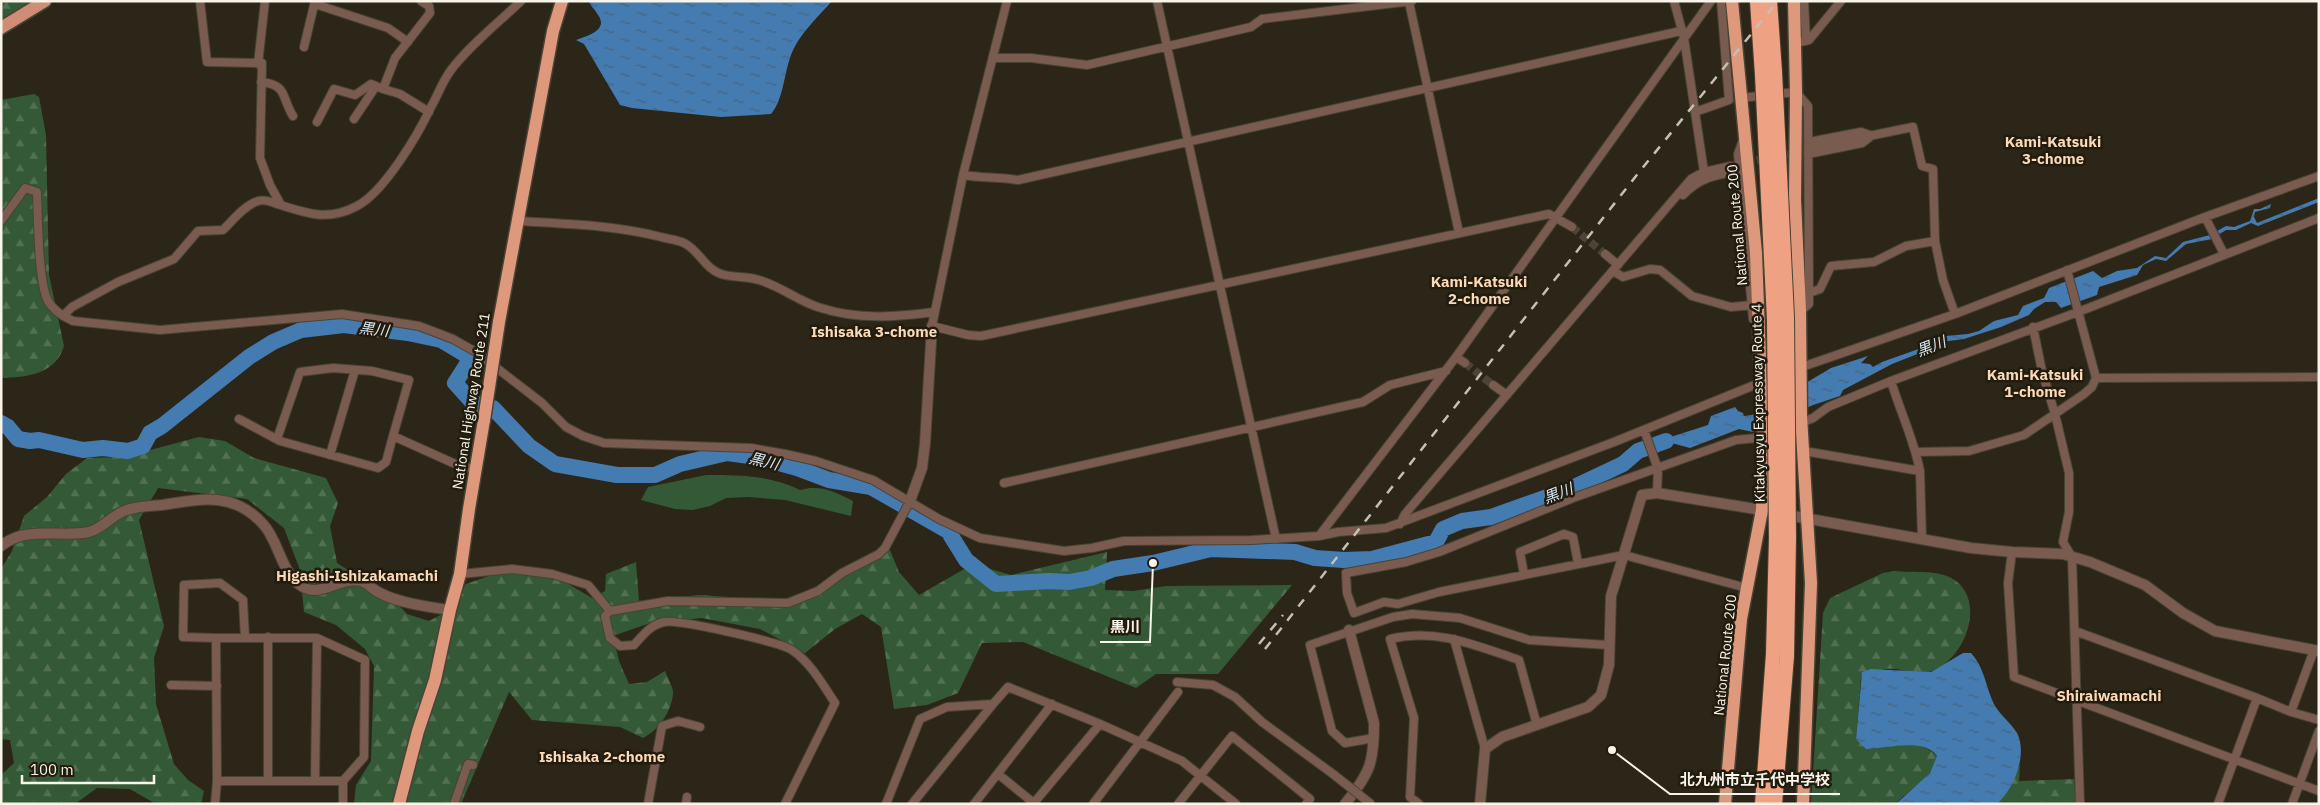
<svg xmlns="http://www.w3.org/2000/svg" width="2320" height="805" viewBox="0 0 2320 805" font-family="'IBM Plex Sans','Noto Sans JP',sans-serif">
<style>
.green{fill:#345936}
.forest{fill:url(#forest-firs)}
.water{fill:url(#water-ripples)}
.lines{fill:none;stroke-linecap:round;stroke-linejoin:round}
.river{stroke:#447bb0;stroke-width:16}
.minor-tunnel{stroke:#4b4538;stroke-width:8;stroke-dasharray:8 4;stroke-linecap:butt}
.minor-casing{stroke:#494335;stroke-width:10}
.tertiary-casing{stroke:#494335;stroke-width:12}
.primary-casing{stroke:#494335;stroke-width:15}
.trunk-casing{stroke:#494335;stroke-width:15}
.motorway-casing{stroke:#494335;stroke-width:16}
.minor{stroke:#7a5b4f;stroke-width:8}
.tertiary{stroke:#7a5b4f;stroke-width:10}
.primary{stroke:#cd8e75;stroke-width:12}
.trunk{stroke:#de987c;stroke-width:12}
.motorway{stroke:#eea283;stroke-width:14}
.rail{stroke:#c4c0b5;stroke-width:2.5;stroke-dasharray:9 9;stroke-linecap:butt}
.minor-bridge-casing{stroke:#494335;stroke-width:10;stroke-linecap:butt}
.trunk-bridge-casing{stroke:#494335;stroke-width:15;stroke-linecap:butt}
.motorway-bridge-casing{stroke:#494335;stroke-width:16;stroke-linecap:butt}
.minor-bridge{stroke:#7a5b4f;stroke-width:8}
.trunk-bridge{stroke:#de987c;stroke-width:12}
.motorway-bridge{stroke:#eea283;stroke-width:14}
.labels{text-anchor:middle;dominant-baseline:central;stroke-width:5;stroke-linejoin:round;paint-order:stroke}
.street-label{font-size:14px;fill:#f8f4ea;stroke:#221c0e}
.neighbourhood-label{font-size:15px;font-weight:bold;fill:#fddab7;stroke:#221c0e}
.water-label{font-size:15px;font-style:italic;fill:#d6e5f4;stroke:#221c0e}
.leader{fill:none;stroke:#f8f4ea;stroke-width:2}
.callout-dot{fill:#f8f4ea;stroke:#221c0e;stroke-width:2}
.callout-label{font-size:15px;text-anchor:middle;font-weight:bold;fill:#f8f4ea;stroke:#221c0e;stroke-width:5;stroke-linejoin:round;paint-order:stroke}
</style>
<defs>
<pattern id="forest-firs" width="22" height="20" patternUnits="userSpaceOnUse" patternTransform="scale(1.25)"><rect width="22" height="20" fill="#345936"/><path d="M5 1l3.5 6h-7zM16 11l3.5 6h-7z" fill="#527153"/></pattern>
<pattern id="water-ripples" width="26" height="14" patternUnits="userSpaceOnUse" patternTransform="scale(1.25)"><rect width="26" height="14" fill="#447bb0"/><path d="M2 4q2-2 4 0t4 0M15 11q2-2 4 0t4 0" fill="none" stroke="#476480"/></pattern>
</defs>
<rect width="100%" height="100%" fill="#2c2618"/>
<path class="green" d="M706 475C740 475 770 475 800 490 820 484 836 492 853 501L851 516 785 500 748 497 726 498 710 506 693 510 675 509 641 500 648 487Z"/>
<path class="forest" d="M1 1H49L41 11 1 34Z
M34 94 39 97 46 135 49 275 64 346C55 375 27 377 1 378V100Z
M199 437 225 441 254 458 326 478 338 503 330 526 337 563 392 598 407 614 429 621 450 610 466 584 514 567 548 572 592 598 605 591 606 574 636 562 639 601 699 595 784 601 883 556 889 548 899 572 919 595 973 564 1011 575 1107 552 1105 590 1133 591 1166 586 1292 585 1218 674H1156L1136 688 1023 642 982 643 958 693 927 705 894 709 881 627 862 614 835 629 805 653 760 629 702 618 650 623 613 636 619 661 629 684 647 682 665 671C667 677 674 688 673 694 671 712 659 730 643 738L620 727 532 720 509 692 461 804H354L356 785 371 761 374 666 365 649 336 625 304 612 300 570 284 528 247 499 158 488 139 520 164 626 154 658 156 704 174 764 188 780 204 791 201 804H156L130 789 97 788 75 804H1V775L14 763 10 740 1 739V569L12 551 24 516 47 497 66 474 87 458 124 457Z
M1894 571C1913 573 1941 569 1956 581 1986 604 1964 660 1932 671 1918 676 1900 667 1886 669 1878 670 1869 674 1861 677L1856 739 1871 749C1891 746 1922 739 1937 756 1933 779 1910 788 1896 804H1811L1823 613 1830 598 1883 573Z
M2020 764 2019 781 2074 779 2076 804H1997L2010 785Z"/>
<path class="water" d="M589 1H832C817 18 797 36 790 58 784 75 783 100 771 114L721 117 632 108 620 105 587 49 584 44 576 40C587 36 609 30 598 15 595 9 591 7 589 1Z
M2319 198V202L2258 226 2251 223 2236 230H2226L2212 239 2186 244 2166 261 2156 259 2143 265 2137 275 2099 287 2097 295 2061 308 2056 302H2045L2034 309 2029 315 2001 327 1964 339 1941 342 1925 351 1892 364 1843 390 1840 396 1813 405 1753 432 1739 429 1690 448 1668 442 1653 447 1652 443 1708 425 1711 416 1735 407 1738 411 1743 413 1744 416 1752 415 1831 368 1868 356 1861 363 1870 364 1873 367 1882 362 1927 346 1946 336 1968 334 1979 331 1994 321 2018 315 2023 306 2044 298 2049 288 2093 271 2102 278 2117 271 2137 268 2155 256 2166 258 2183 242 2210 235 2226 226 2234 227 2250 221 2254 209H2260L2271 204 2270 208 2255 212 2254 217 2257 223Z
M1963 653H1971C1985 668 1986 689 1995 706 2001 716 2011 723 2017 733 2028 754 2014 789 1997 804H1896L1930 773 1937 756C1924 737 1885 749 1866 749L1856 739 1862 672 1871 669 1931 672Z"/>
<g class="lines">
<path class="river" d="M1 423 8 427 18 439 30 441 39 440 83 450 103 448 128 451 143 446 150 433 162 426 249 357 273 342 301 330 344 325 408 333 441 340 471 358 455 383 473 403 493 408 529 446 555 464 617 475H655L680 464 727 453 757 457 797 468 829 480 871 487 948 531 966 560 996 584 1049 581 1069 582 1091 578 1113 569 1153 563 1211 549 1295 552 1315 558 1344 560 1372 559 1436 542 1443 529 1462 521 1491 517 1570 489 1623 464 1638 451 1666 441"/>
<path class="minor-tunnel" d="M1745 163 1815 148
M1572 227 1605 254
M1465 363 1493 385"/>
<g class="minor-casing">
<path id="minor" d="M200 1 207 62 262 63 260 158 270 185 281 205
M421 1 429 6 430 13 395 58 383 89 400 94 429 112
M1007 1 963 175 932 326 968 335 981 336 1549 214 1572 227
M1157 1 1276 539
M1674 1 1684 38 1704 172
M1804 1 1806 41
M1409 2 1459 233
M315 4 388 28 408 42
M1796 43 1809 40 1841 1
M304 47 315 1
M993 58H1031L1087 65 1251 27 1262 19 1412 1
M258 64 265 1
M261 82C288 85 281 97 293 116
M1741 98 1796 92 1808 106 1809 304 1800 311
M1695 112 1729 100 1721 1
M354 119 376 86
M317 122 334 89 355 95 371 84 383 89
M1743 140 1738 154 1753 319
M1809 142 1861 132 1870 135
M1815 147 1913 127 1922 166 1933 169 1935 241 1943 280 1955 314
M1808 154 1862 143 1870 137
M963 175C981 178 999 177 1018 180L1681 31
M1683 195C1700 177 1716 175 1739 171
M2205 217 2224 254
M1 221 25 188 37 192C38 215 38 283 48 301 53 310 64 317 73 321L160 330 342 314 419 326 453 339 476 352 542 403 566 427 583 436 604 443 751 448 785 454 816 461 873 480 939 519 980 538 1064 551 1092 548 1124 541 1252 540 1319 536 1338 532 1386 528 1614 442 1762 382
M518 221C566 224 615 225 661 237 668 239 677 240 684 243 699 250 705 269 721 274 733 278 747 276 759 280 781 286 799 302 821 308 858 320 896 317 934 312
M1605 254 1618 265
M2067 270 2096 378 2319 377
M1613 271 1623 277 1650 269 1660 270 1692 296 1731 307 1752 305
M1809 293 1820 289 1831 266 1874 262 1906 246 1935 241
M63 316 72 307 118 282 174 259 198 231 223 230C233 220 245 205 258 201 264 199 272 202 277 204 307 213 327 222 357 206 384 192 418 135 431 107 438 95 442 82 451 70 470 45 498 23 521 1
M2033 327 2042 371 2055 414 2069 473V512L2063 542 2072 557 2080 804
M1456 357 1465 363
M1799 368 1955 314 2205 217 2319 176
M1891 381C1900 411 1914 440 1920 471
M1493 385 1507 395
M239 419 280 441 378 468 386 462 393 436 453 463 475 470
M1798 424 1813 418 1828 407 1891 381 2078 312 2319 218
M1644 430 1658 469 1657 493
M277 439 300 372 333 368 372 371 409 380 393 436
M1804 451 1920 471 1922 539
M1916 452 1969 451 2024 435 2084 394 2092 387 2096 378
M330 455 355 370
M1004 483 1363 402 1390 385 1446 371
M1400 524 1405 514 1691 179 1704 172 1731 166
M1319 536 1456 357 1711 1
M2012 552 2008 583 2014 677 2319 791
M460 574 512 569 552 574 588 585 610 611
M1524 574 1520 552 1564 534 1573 537 1578 563
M1747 588 1624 555 1439 592 1398 604 1384 602 1354 613 1347 593 1346 573 1406 562 1439 552 1573 498 1736 440 1767 437
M2075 631 2257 698
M268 637V781
M216 638 183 637 184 585 220 583 243 600 245 638
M1454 639 1485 749
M1177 682 1213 685 1235 697 1262 722 1333 774
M171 685 217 686
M2291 712 2319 720
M1374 738 1345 743 1332 731 1310 645 1393 617 1412 614 1460 618 1529 640 1608 645
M998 774 1035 804
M217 781H343
M315 781 317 638
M215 804 217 781 216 638H317L365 660 364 757 343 781V804
M454 804 468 764 473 765
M648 804 662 726 678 721 700 727
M686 804 687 797
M785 804 835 703C823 685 811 663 792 650 780 642 678 619 664 622 650 625 643 635 634 645L620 646 610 638 605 616 610 611 668 601 788 603 818 591 842 573 879 554 885 548 910 501
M886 804 920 719 947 707 993 704 1008 687 1100 724 1182 761 1236 804
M912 804 993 704
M974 804 1052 704
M1033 804 1100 724
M1093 804 1178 692
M1178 804 1232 736 1310 799 1306 804
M1419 804 1410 797 1414 718 1390 639C1437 628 1474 645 1519 660L1537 725
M2218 804 2257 698 2291 712 2314 650
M2292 804 2319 731"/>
</g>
<g class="tertiary-casing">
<path id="tertiary" d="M910 501 922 468 925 444 932 326
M1782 514 1971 548 2012 552 2063 554 2090 562 2145 585 2183 613 2215 631 2319 651
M1 546C27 525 59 538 89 532 101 529 112 516 124 511 136 506 150 506 162 505 201 499 233 491 263 524 279 541 280 570 300 585 318 600 340 576 361 581 368 583 373 590 380 593 399 603 429 607 450 610
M1345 804C1370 773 1374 763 1374 723L1349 630
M1480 804 1485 749 1502 737 1588 707 1601 695 1609 665 1611 596 1642 495 1657 493 1768 511"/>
</g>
<g class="primary-casing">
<path id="primary" d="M1 28 45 1"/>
</g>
<g class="trunk-casing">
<path id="trunk" d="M1794 1 1796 92 1795 200 1800 311 1801 416 1811 583 1803 804
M499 322 553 31 562 1
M399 804 418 731 435 680 450 610 460 574 469 509 484 420
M1725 804 1741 619 1762 510 1763 438 1756 253 1732 1"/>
</g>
<g class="motorway-casing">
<path id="motorway" d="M1757 1 1762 75
M1770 1 1775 72
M1762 804 1773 654 1776 539
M1775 804 1787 656 1789 538"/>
</g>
<use href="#minor" class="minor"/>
<use href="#tertiary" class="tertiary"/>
<use href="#primary" class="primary"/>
<use href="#trunk" class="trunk"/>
<use href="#motorway" class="motorway"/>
<path class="rail" d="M1259 644 1283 615
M1265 649 1636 176 1778 1"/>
<g class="minor-bridge-casing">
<path id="minor-bridge" d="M1333 774 1371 804"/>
</g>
<g class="trunk-bridge-casing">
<path id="trunk-bridge" d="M484 420 499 322"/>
</g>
<g class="motorway-bridge-casing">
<path id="motorway-bridge" d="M1775 72 1787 317 1789 538
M1762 75 1774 320 1776 539"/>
</g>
<use href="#minor-bridge" class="minor-bridge"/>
<use href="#trunk-bridge" class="trunk-bridge"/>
<use href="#motorway-bridge" class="motorway-bridge"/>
</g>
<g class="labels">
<g class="street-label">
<text transform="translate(1737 225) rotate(-95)">National Route 200</text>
<text transform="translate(471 401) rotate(-81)">National Highway Route 211</text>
<text transform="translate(1758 403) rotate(-91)">Kitakyusyu Expressway Route 4</text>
<text transform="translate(1725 655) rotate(-84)">National Route 200</text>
</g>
<g class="neighbourhood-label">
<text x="2053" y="141">Kami-Katsuki<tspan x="2053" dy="17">3-chome</tspan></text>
<text x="1479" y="281">Kami-Katsuki<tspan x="1479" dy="17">2-chome</tspan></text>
<text x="874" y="331">Ishisaka 3-chome</text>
<text x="2035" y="374">Kami-Katsuki<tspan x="2035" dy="17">1-chome</tspan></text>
<text x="357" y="575">Higashi-Ishizakamachi</text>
<text x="2109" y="695">Shiraiwamachi</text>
<text x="602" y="756">Ishisaka 2-chome</text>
</g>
<g class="water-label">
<text transform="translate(374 329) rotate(7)">黒川</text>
<text transform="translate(1931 346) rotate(-21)">黒川</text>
<text transform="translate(764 461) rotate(14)">黒川</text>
<text transform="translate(1558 493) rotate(-21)">黒川</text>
</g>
</g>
<path class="leader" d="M1153 563L1150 642H1100M1612 750L1670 794H1840"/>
<g class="callout-dot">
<circle cx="1153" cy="563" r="5"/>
<circle cx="1612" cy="750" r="5"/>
</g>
<g class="callout-label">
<text x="1125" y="632">黒川</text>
<text x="1755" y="785">北九州市立千代中学校</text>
</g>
<rect width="2320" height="805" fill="none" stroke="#f8f4ea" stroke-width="5"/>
<path d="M22 775v8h132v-8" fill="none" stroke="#f8f4ea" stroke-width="2.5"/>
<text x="30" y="775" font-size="15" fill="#f8f4ea" stroke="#221c0e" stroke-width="4" paint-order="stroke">100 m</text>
</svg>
